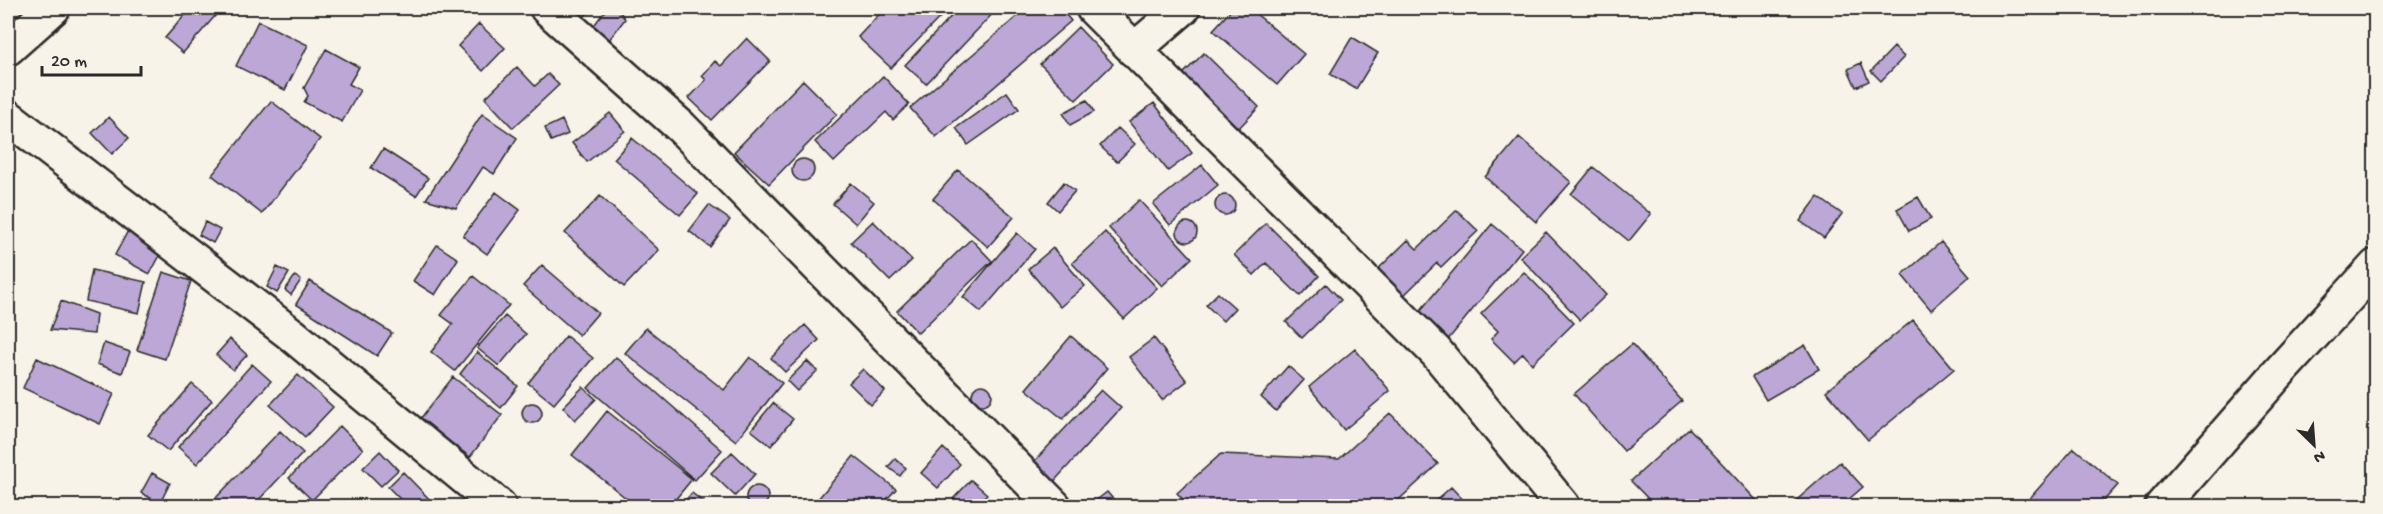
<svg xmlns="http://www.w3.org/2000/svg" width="2383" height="514" viewBox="0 0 2383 514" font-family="'Gochi Hand',sans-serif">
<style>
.building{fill:#bca7d6;stroke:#2b2b2b;stroke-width:1.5}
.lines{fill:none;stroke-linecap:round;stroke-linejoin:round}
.minor-casing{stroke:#2b2b2b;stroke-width:38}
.tertiary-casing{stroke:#2b2b2b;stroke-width:38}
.minor{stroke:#f7f3e8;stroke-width:33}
.tertiary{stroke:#f7f3e8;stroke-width:33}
</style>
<rect width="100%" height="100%" fill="#f7f3e8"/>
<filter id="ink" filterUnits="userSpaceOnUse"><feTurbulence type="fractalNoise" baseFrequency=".0167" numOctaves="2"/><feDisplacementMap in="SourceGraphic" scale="12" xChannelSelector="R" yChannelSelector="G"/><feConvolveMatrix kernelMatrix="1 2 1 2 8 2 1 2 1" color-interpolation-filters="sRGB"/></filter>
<g filter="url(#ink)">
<path class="building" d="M191 8H222L183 53 165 38Z
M566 8H592L580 22Z
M607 8H617L625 19 606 44 589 32Z
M885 8H949L891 68 858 37Z
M959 8H998L926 84 905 65Z
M1027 8H1060L1071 21 936 137 910 108Z
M1233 8H1249L1304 54 1277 85 1213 30Z
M258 21 308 45 285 90 236 66Z
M479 24 505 48 483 71 458 46Z
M1078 27 1113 64 1076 100 1040 64Z
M1352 37 1378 53 1356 89 1330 74Z
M747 38 770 61 712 120 689 98 706 80 702 76 715 61 721 66Z
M1894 47 1904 57 1881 81 1871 71Z
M326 49 359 67 349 84 360 90 342 122 304 102 308 96 304 88Z
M1204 53 1259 107 1235 132 1179 78Z
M1861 63 1869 81 1856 87 1848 69Z
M517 67 535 86 548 74 559 85 513 128 485 98Z
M883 76 909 104 893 120 886 112 834 162 815 142Z
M803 80 837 114 769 184 734 152Z
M1007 92 1019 109 968 145 956 128Z
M1087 100 1094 112 1070 125 1063 113Z
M271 101 320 139 262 214 212 175Z
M1154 103 1192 153 1168 171 1129 122Z
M610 113 625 131 587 162 572 143Z
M482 114 517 138 494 174 483 167 456 208 426 199Z
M109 117 129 138 112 154 92 133Z
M562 120 568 134 551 141 545 128Z
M1118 128 1135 144 1117 162 1100 146Z
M1519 137 1571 182 1536 222 1485 177Z
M632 138 698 194 680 215 614 159Z
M383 149 428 178 416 196 371 168Z
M792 170a11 11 0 1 1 22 0a11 11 0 1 1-22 0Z
M1202 165 1218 185 1170 225 1153 204Z
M1593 167 1651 214 1629 241 1571 194Z
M958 170 1014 217 988 247 933 199Z
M1064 182 1075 191 1058 211 1048 202Z
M851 183 874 202 856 224 833 204Z
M496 192 520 210 487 254 463 236Z
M1215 205a10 10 0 1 1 20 0a10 10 0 1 1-20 0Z
M600 196 659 250 624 287 565 233Z
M1818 197 1842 214 1824 238 1800 221Z
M1918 197 1931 219 1909 231 1897 209Z
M1139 200 1192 258 1162 286 1109 228Z
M709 205 730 220 710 247 689 231Z
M1457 210 1478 231 1441 267 1437 263 1400 299 1374 273 1408 240 1417 249Z
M873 221 912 260 890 281 851 242Z
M205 222 220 230 213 243 199 235Z
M1177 232a10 10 0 1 1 20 0a10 10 0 1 1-20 0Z
M1266 223 1319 276 1300 296 1266 263 1254 275 1234 255Z
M1492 224 1522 249 1447 341 1416 316Z
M130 227 165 246 150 274 115 255Z
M1105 232 1157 288 1124 319 1072 263Z
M1546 232 1606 295 1580 320 1520 257Z
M1017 233 1035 249 981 312 963 297Z
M971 239 992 261 918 333 897 311Z
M1941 242 1970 276 1931 310 1902 275Z
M437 245 458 259 435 295 413 281Z
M1053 248 1085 286 1060 307 1028 269Z
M542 265 598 313 579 335 523 286Z
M277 267 289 273 277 293 267 287Z
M92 270 146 282 139 313 86 301Z
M163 272 191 281 165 359 137 350Z
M1524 272 1574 323 1532 364 1523 353 1514 362 1491 339 1498 331 1481 314Z
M295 276 301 280 291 295 285 290Z
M473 276 509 305 455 371 431 352 453 324 441 315Z
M310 281 392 333 377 356 296 304Z
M1326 284 1341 300 1302 338 1286 322Z
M1218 293 1235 308 1223 321 1206 305Z
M61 301 96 314 94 334 50 330Z
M505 316 526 334 499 366 477 348Z
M1913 320 1954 369 1868 440 1826 391Z
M805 325 819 340 785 372 771 358Z
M646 328 724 390 750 357 782 383 736 441 625 353Z
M566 336 593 358 554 404 528 383Z
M1071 336 1107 368 1063 419 1026 389Z
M1154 338 1187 381 1162 400 1129 357Z
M230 339 247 355 233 370 216 355Z
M104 343 130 352 122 373 97 364Z
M1632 344 1682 401 1624 451 1574 394Z
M1805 345 1819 369 1766 400 1752 377Z
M1355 349 1390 391 1344 430 1309 387Z
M477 352 518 386 501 408 460 374Z
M616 357 722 450 695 480 588 388Z
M37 358 114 394 100 424 23 388Z
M807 361 817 371 797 391 787 381Z
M252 364 271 381 197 464 178 447Z
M1288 366 1304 380 1276 411 1261 397Z
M863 369 885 391 871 405 849 383Z
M298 375 333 407 305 437 270 405Z
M453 377 502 415 470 457 420 419Z
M192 384 212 400 168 451 148 435Z
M972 395a10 10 0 1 1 20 0a10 10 0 1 1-20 0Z
M583 387 596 399 575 420 563 407Z
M1101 390 1121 408 1048 488 1027 469Z
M773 403 793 419 771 446 751 430Z
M522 413a10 10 0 1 1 20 0a10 10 0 1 1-20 0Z
M607 411 692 479 670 506H636L572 455Z
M1390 413 1438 464 1392 506H1189L1177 493 1221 454 1339 459Z
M340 426 363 449 312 500 289 478Z
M1689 428 1756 500 1749 506H1655L1631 481Z
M280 431 303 453 253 506H217L212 502Z
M943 448 960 464 938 488 921 473Z
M2074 448 2118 485 2099 506H2023Z
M380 451 398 470 381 486 363 468Z
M732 452 755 474 735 496 711 473Z
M854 456 896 489 881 506H812Z
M895 459 906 468 900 476 888 467Z
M1840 462 1863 487 1841 506H1790Z
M403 472 436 506H407L388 487Z
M152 473 170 483 160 503 141 493Z
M971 480 987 494 975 506H961L953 499Z
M746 497a11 11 0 1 1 22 0a11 11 0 1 1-22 0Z
M1451 487 1469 506H1430Z
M1107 492 1119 506H1089Z
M692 493 708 506H680Z"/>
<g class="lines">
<g class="minor-casing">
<path id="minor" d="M547 8 681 127 1054 506
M1093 8 1436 352 1563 506
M1134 50 1183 8
M8 117 291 334 499 506
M2162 506 2281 370 2376 266"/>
</g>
<g class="tertiary-casing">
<path id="tertiary" d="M8 48 53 8"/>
</g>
<use href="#minor" class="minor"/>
<use href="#tertiary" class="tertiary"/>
</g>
</g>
<rect width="2383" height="514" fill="none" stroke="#f7f3e8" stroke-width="30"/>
<rect x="15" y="15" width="2353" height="484" fill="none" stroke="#2b2b2b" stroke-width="2" filter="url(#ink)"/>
<g transform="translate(2314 445) rotate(155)" stroke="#f7f3e8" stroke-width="4.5" paint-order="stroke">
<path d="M0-4.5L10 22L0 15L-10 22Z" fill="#2b2b2b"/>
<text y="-9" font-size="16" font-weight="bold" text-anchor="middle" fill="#2b2b2b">N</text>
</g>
<path d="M42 66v9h99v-9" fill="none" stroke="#2b2b2b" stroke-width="3"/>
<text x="51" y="66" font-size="18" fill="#2b2b2b" stroke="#f7f3e8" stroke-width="4.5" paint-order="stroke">20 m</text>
</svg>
